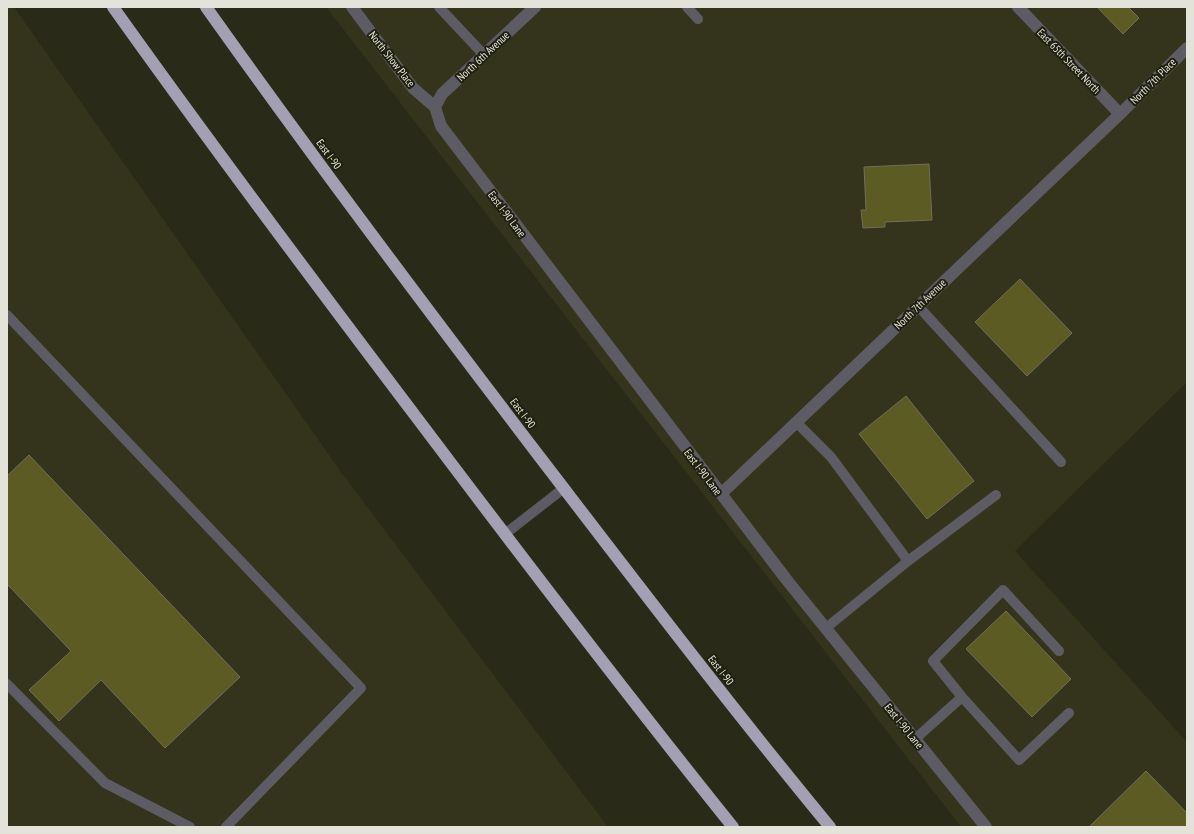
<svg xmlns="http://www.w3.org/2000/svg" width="1194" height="834" viewBox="0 0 1194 834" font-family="'PT Sans Narrow',sans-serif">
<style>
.built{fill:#34331c}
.building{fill:#5d5b24;stroke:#6f6f5c}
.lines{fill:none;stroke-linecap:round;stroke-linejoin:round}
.lane{stroke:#5d5b63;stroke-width:10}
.street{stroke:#5d5b63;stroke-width:12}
.highway{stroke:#a4a0b4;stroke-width:12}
.labels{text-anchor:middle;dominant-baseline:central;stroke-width:4;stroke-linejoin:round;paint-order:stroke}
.street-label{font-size:11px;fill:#e3e3d9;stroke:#202010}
</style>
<rect width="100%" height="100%" fill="#2a2a19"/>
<path class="built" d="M7 7H14L341 472 608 827H7Z
M326 7H1187V382L1015 551 1187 742V827H961Z"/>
<path class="building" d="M1097 7H1128L1139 18 1123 34Z
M929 164 932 220 885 222V227L863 228 861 210H866L864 167Z
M1020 279 1072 333 1027 376 975 322Z
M906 396 974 481 927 519 859 434Z
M29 455 240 677 165 748 101 680 59 721 29 690 71 651 7 584V476Z
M1006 611 1071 679 1032 717 966 649Z
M1146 771 1187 813V827H1089Z"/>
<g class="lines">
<path class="lane" d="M439 7 484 55
M687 7 698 19
M918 306 1061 462
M7 315 361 688 226 827
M796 422 831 457 908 561
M505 534 564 488
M826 628 908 561 996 495
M1059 651 1003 590 933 661 962 697 1019 760 1069 713
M7 684 105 783 190 827
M915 739 962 697"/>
<path class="street" d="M352 7 413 88 435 107
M1018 7 1120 114
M435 107 441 126 786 579 986 827
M435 107 442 94 535 7
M721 494 1120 114 1187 48"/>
<path class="highway" d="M113 7C212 146 314 282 417 418 521 556 625 693 733 827
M206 7C314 159 426 308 539 456 635 581 730 706 830 827"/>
</g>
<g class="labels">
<g class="street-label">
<text transform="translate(483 56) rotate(-43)">North 6th Avenue</text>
<text transform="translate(392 59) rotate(52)">North Show Place</text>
<text transform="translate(1069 61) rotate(46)">East 65th Street North</text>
<text transform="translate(1153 81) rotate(-45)">North 7th Place</text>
<text transform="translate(329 154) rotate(54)">East I-90</text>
<text transform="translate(507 214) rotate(53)">East I-90 Lane</text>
<text transform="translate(920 304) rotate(-44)">North 7th Avenue</text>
<text transform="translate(523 413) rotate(53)">East I-90</text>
<text transform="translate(703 472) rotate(53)">East I-90 Lane</text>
<text transform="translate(721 670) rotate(52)">East I-90</text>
<text transform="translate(904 726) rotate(51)">East I-90 Lane</text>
</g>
</g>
<rect width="1194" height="834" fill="none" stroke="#e3e3d9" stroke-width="16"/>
</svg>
